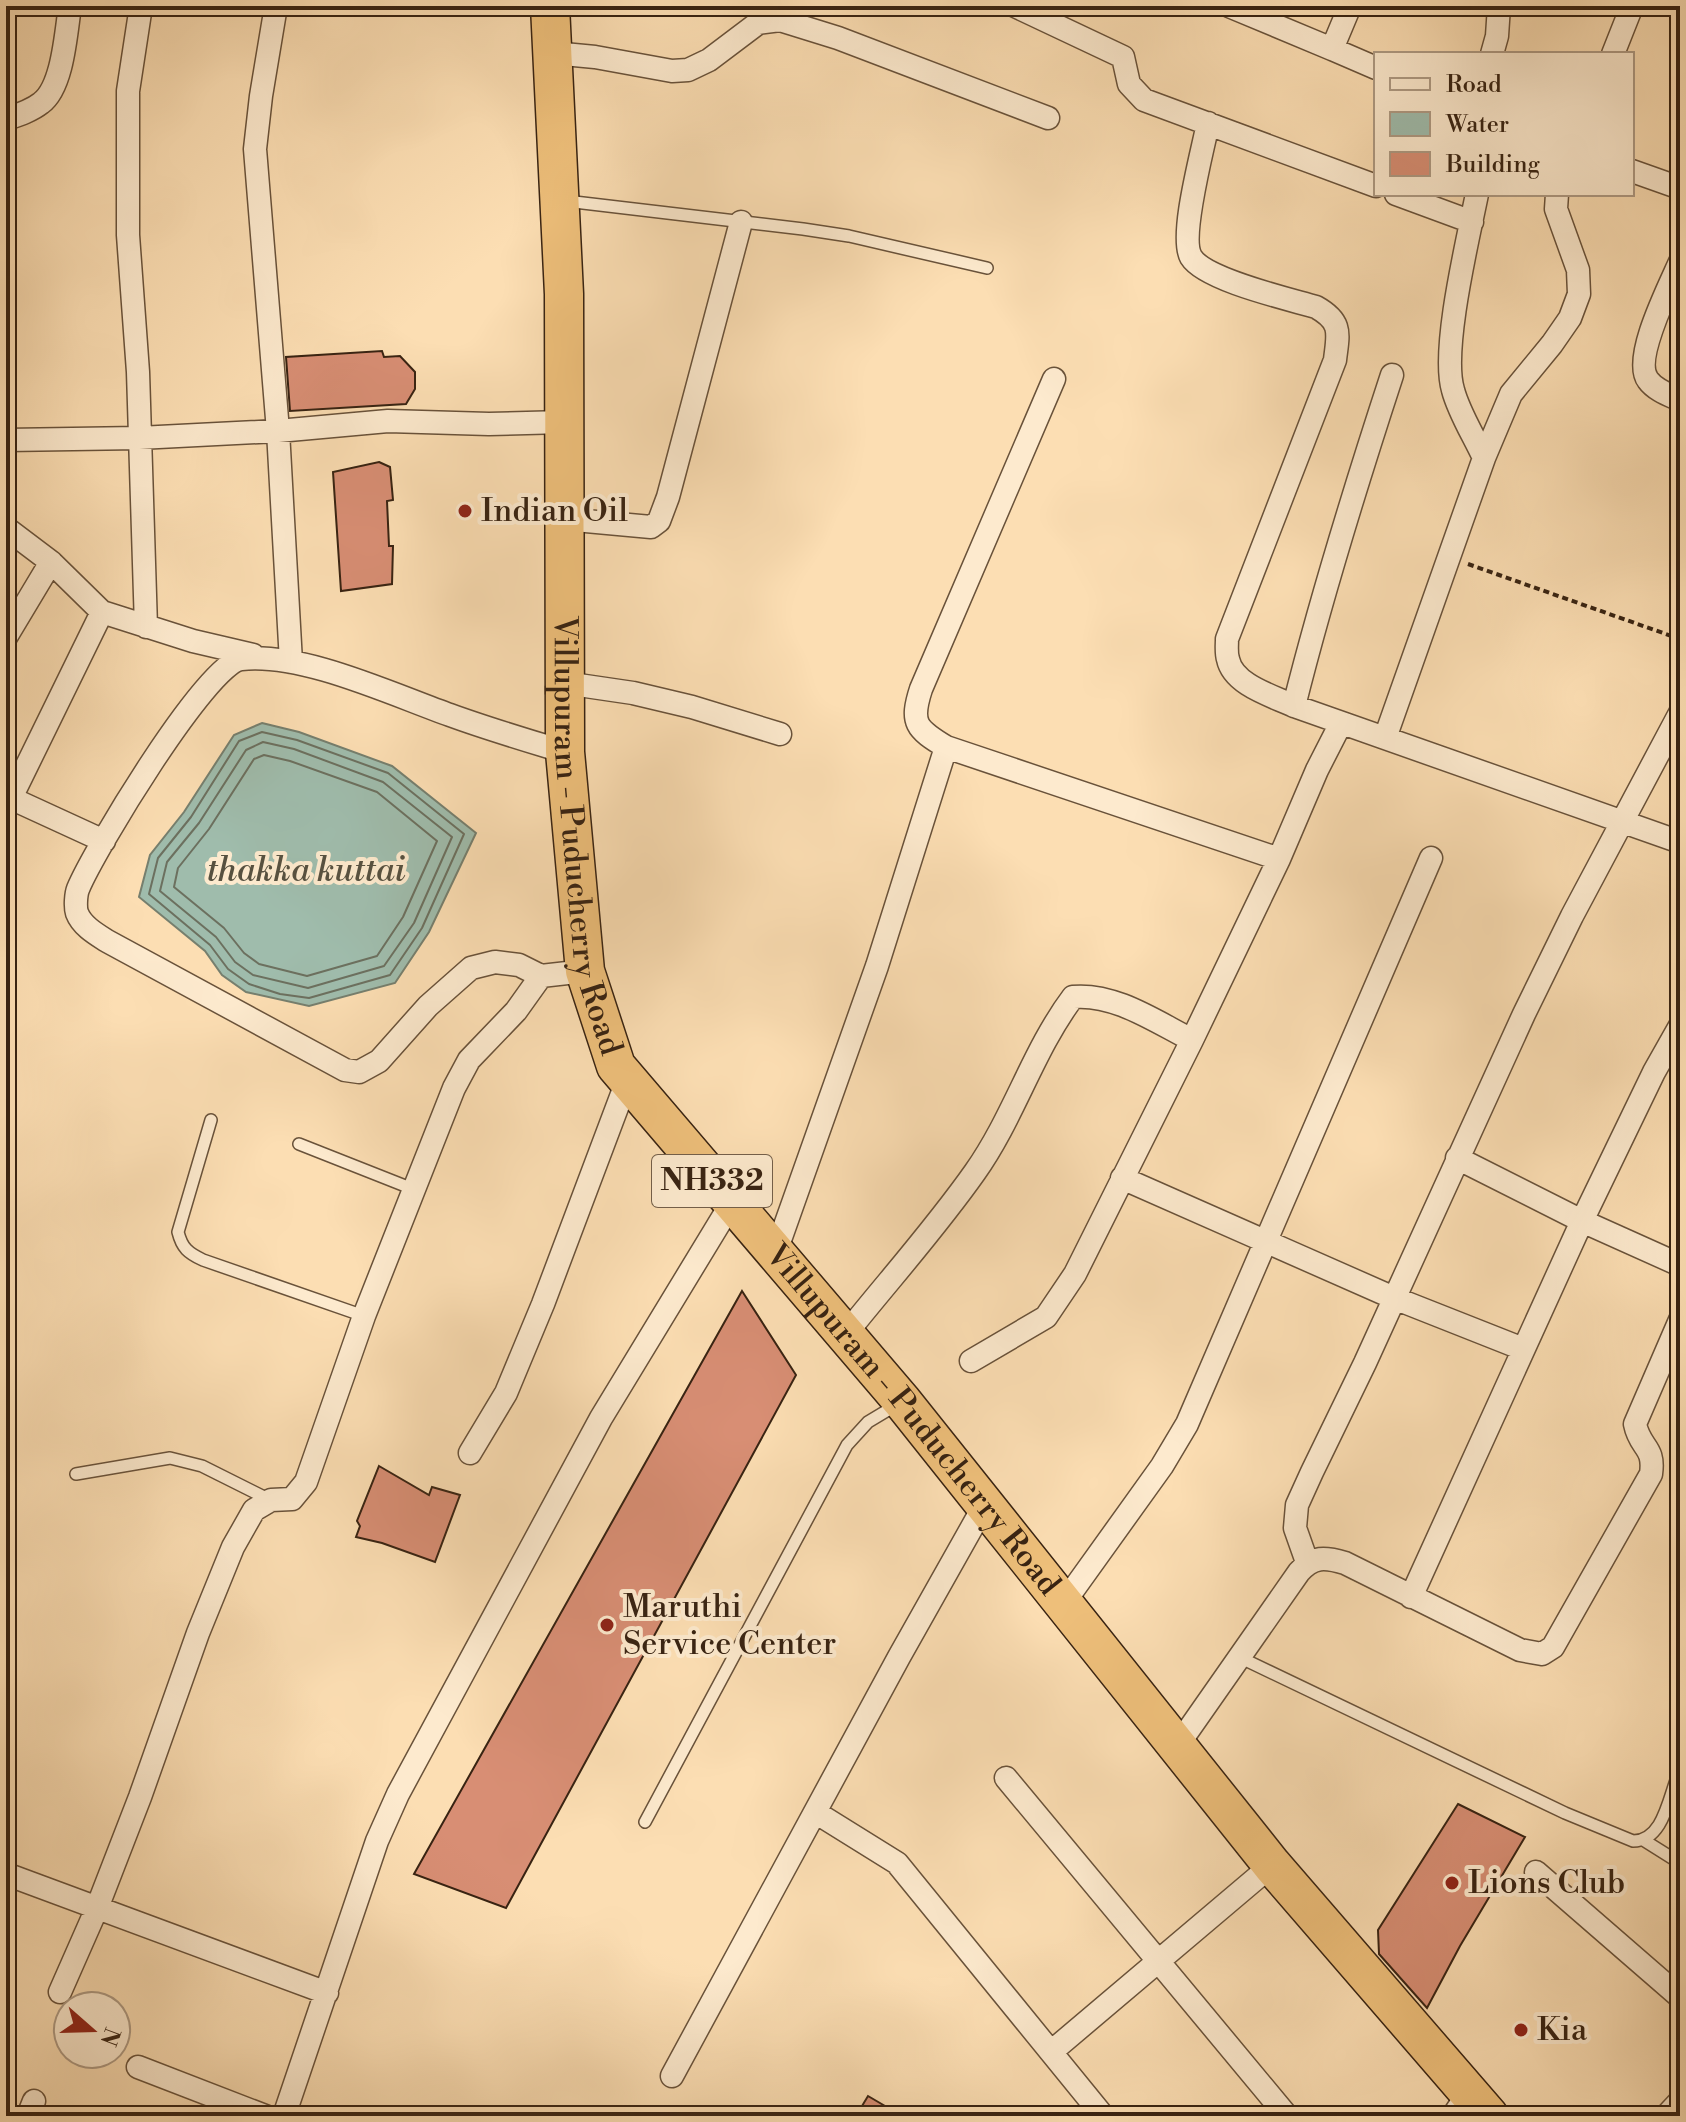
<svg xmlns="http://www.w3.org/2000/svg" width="1686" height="2122" viewBox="0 0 1686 2122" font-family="'Libre Bodoni',serif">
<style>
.water{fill:#9fbcac;stroke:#767f6e;stroke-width:2}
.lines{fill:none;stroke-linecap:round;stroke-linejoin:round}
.shore{stroke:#6c705f;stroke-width:2}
.building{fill:#d88e74;stroke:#382312;stroke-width:2}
.service-casing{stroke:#69523a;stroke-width:14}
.minor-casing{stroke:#69523a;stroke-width:25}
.trunk-casing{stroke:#382312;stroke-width:41}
.path{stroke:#382312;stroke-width:4;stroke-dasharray:6 4;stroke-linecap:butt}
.service{stroke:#fdeace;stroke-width:11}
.minor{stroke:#fdeace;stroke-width:22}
.trunk{stroke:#eebf7a;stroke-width:38}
.poi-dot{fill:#8f2418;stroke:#fdeace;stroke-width:3}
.labels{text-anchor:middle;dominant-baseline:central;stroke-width:8;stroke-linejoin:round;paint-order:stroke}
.shield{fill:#fdeace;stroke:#735f4a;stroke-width:2}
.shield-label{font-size:30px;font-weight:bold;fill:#382312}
.poi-label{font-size:32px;fill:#382312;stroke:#fdeace;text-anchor:start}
.street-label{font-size:32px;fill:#382312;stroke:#fdeace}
.water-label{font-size:34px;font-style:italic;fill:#575140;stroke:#fdeace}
</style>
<rect width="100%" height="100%" fill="#fcdeb3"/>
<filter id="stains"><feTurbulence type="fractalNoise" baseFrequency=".0025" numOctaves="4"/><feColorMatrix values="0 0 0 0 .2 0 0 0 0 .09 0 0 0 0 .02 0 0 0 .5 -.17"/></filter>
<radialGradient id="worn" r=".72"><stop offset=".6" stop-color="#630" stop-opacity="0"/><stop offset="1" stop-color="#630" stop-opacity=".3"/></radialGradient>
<path class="water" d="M262 723 299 732 392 766 476 833 429 932 395 983 309 1006 246 992 222 975 205 951 139 897 150 855 184 812 234 735Z"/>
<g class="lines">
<path class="shore" d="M262 732 297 740 388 773 464 834 422 928 390 975 309 998 280 994 249 984 228 969 210 945 149 894 158 858 191 817 239 741Z
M263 742 294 749 383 782 452 837 414 923 384 966 308 988 253 975 235 962 216 937 160 891 167 862 199 823 246 750Z
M264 755 290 761 377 792 437 841 403 917 377 956 307 976 259 964 244 953 224 928 174 887 178 868 209 829 254 759Z"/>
</g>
<path class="building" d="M382 351 384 357 400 356 415 372V389L406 404 290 411 286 357Z
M379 462 390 467 393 500 387 501 389 546H393L392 584 341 591 333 472Z
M742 1291 796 1375 506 1908 414 1874Z
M379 1466 429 1495 432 1487 460 1495 435 1562 382 1543 356 1537 360 1526 357 1521Z
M1458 1804 1525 1837 1460 1946 1427 2008 1379 1954 1378 1930Z
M868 2096 902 2116H856Z"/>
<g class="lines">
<g class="service-casing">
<path id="service" d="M566 201 803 229 849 236 987 268
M211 1120 178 1232C182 1248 188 1253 203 1260L364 1316
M299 1144 413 1189
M76 1474 170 1458 202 1466 270 1500
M1239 1657 1565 1813 1633 1841C1665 1841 1669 1793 1680 1770
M645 1822 847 1445 868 1422 898 1404
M1645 1841 1680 1863"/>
</g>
<g class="minor-casing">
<path id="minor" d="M141 6 128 91V235L138 372 146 627
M276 6 261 96 255 149 278 431 291 662
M1015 6 1123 57 1129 84 1144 100 1376 186
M1229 6 1332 49 1350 6
M1332 49 1376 68
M553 53 595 57 672 71 688 70 709 60 758 23 780 20 838 38 1048 118
M1492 54 1497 36 1499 6
M1613 54 1632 6
M6 119C18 115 31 111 41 103 63 87 66 32 70 6
M1208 123C1203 150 1179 236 1191 257 1205 280 1289 299 1316 307 1343 322 1338 334 1335 360L1227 639C1227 645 1226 653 1228 659 1233 685 1273 696 1294 706L1680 842
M1632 171 1680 188
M1396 194 1472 222
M1477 194C1468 239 1441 350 1453 390 1459 413 1474 436 1484 458
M1680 262C1670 285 1632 359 1648 380 1655 390 1669 395 1680 400
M6 440 139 438 278 431 388 421 489 424 564 422
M564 519 651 527 659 521 668 497 741 222
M6 528 51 562 102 612 193 641 253 655
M6 637 51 562
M565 683 633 693 692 707 780 734
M1294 706C1322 594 1356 485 1392 375
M1385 738 1484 458 1511 394 1552 344 1570 318 1579 294 1578 270 1556 209 1557 194
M946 747C916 729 910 723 921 689L1054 379
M565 752C526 740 488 729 450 715 391 694 302 652 241 659 207 663 93 852 78 889 76 894 75 907 77 913 82 926 96 934 107 941L345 1070 359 1072 379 1061 428 1006 471 968 495 962 519 965 541 976 585 971
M6 796 104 841
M11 798 102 612
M1457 1158 1582 1221 1654 1072 1680 1026
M1122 1178 1394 1298 1523 1349
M775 1254 877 966 946 747 1279 859
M845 1335C888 1281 935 1229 975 1172 1014 1117 1033 1050 1073 997 1115 993 1156 1022 1192 1040
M971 1361 1046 1317 1075 1274 1192 1040 1279 859 1317 770 1341 723
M470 1453 506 1393 543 1304 627 1081
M1307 1562 1295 1528 1297 1505 1312 1472 1365 1363 1524 1014 1572 916 1680 713
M1411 1597 1582 1221 1680 1265
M1063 1604 1162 1466 1187 1424 1431 858
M1178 1745 1299 1572C1313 1556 1325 1557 1345 1563L1520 1650 1542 1654 1553 1647 1651 1474C1655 1446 1640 1449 1635 1424L1680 1320
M1006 1778 1287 2116
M815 1812 897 1863 1103 2116
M1536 1872 1680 1997
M6 1874 327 1993
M60 1992 97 1908 140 1797 198 1633 233 1547 254 1510 271 1500 292 1499 306 1482 364 1316 454 1088 469 1060 516 1011 541 976
M1051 2052 1272 1865
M138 2067 265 2116
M672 2076 899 1657 984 1506
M28 2116 34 2101
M284 2116 377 1841 398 1794 601 1418 731 1204
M1453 2116 1469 2092
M1666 2116 1680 2101"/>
</g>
<g class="trunk-casing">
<g id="trunk">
<path id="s1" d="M550 6 564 294 565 752 585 971 616 1066 902 1401 1272 1865 1489 2116"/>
</g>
</g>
<path class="path" d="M1468 564 1680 639"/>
<use href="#service" class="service"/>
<use href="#minor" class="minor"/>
<use href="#trunk" class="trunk"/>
</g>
<g class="poi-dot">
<circle cx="465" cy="511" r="8"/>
<circle cx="607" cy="1625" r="8"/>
<circle cx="1452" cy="1883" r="8"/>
<circle cx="1521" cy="2030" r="8"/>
</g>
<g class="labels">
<rect class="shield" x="652" y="1155" width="120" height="52" rx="6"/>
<g class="shield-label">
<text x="712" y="1181">NH332</text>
</g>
<g class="poi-label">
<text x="481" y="511">Indian Oil</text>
<text x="623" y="1607">Maruthi<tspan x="623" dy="37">Service Center</tspan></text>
<text x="1468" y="1883">Lions Club</text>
<text x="1537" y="2030">Kia</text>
</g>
<g class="street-label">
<text stroke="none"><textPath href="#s1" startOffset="832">Villupuram - Puducherry Road</textPath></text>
<text stroke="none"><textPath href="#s1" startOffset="1528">Villupuram - Puducherry Road</textPath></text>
</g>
<g class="water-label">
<text x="306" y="871">thakka kuttai</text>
</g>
</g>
<rect width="1686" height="2122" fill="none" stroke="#fcdeb3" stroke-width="32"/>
<rect x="8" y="8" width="1670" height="2106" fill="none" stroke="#382312" stroke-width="4"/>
<rect x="16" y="16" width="1654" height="2090" fill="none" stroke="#382312" stroke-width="2"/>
<rect x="1374" y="52" width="260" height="144" fill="#fdeace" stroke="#ae9a83" stroke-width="2"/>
<rect x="1390" y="78" width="40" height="12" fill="#fdeace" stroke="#ae9a83" stroke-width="2"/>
<text x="1446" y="92" font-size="24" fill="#382312">Road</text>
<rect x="1390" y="112" width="40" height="24" fill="#9fbcac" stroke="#ae9a83" stroke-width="2"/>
<text x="1446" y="132" font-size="24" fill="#382312">Water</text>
<rect x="1390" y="152" width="40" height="24" fill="#d88e74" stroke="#ae9a83" stroke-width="2"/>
<text x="1446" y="172" font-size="24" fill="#382312">Building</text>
<g transform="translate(92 2030) rotate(110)"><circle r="38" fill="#fdeace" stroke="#ae9a83" stroke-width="2"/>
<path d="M0-6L14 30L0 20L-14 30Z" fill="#8f2418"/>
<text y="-12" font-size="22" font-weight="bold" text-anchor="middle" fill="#382312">N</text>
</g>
<rect width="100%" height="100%" filter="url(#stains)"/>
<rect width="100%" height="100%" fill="url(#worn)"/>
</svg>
